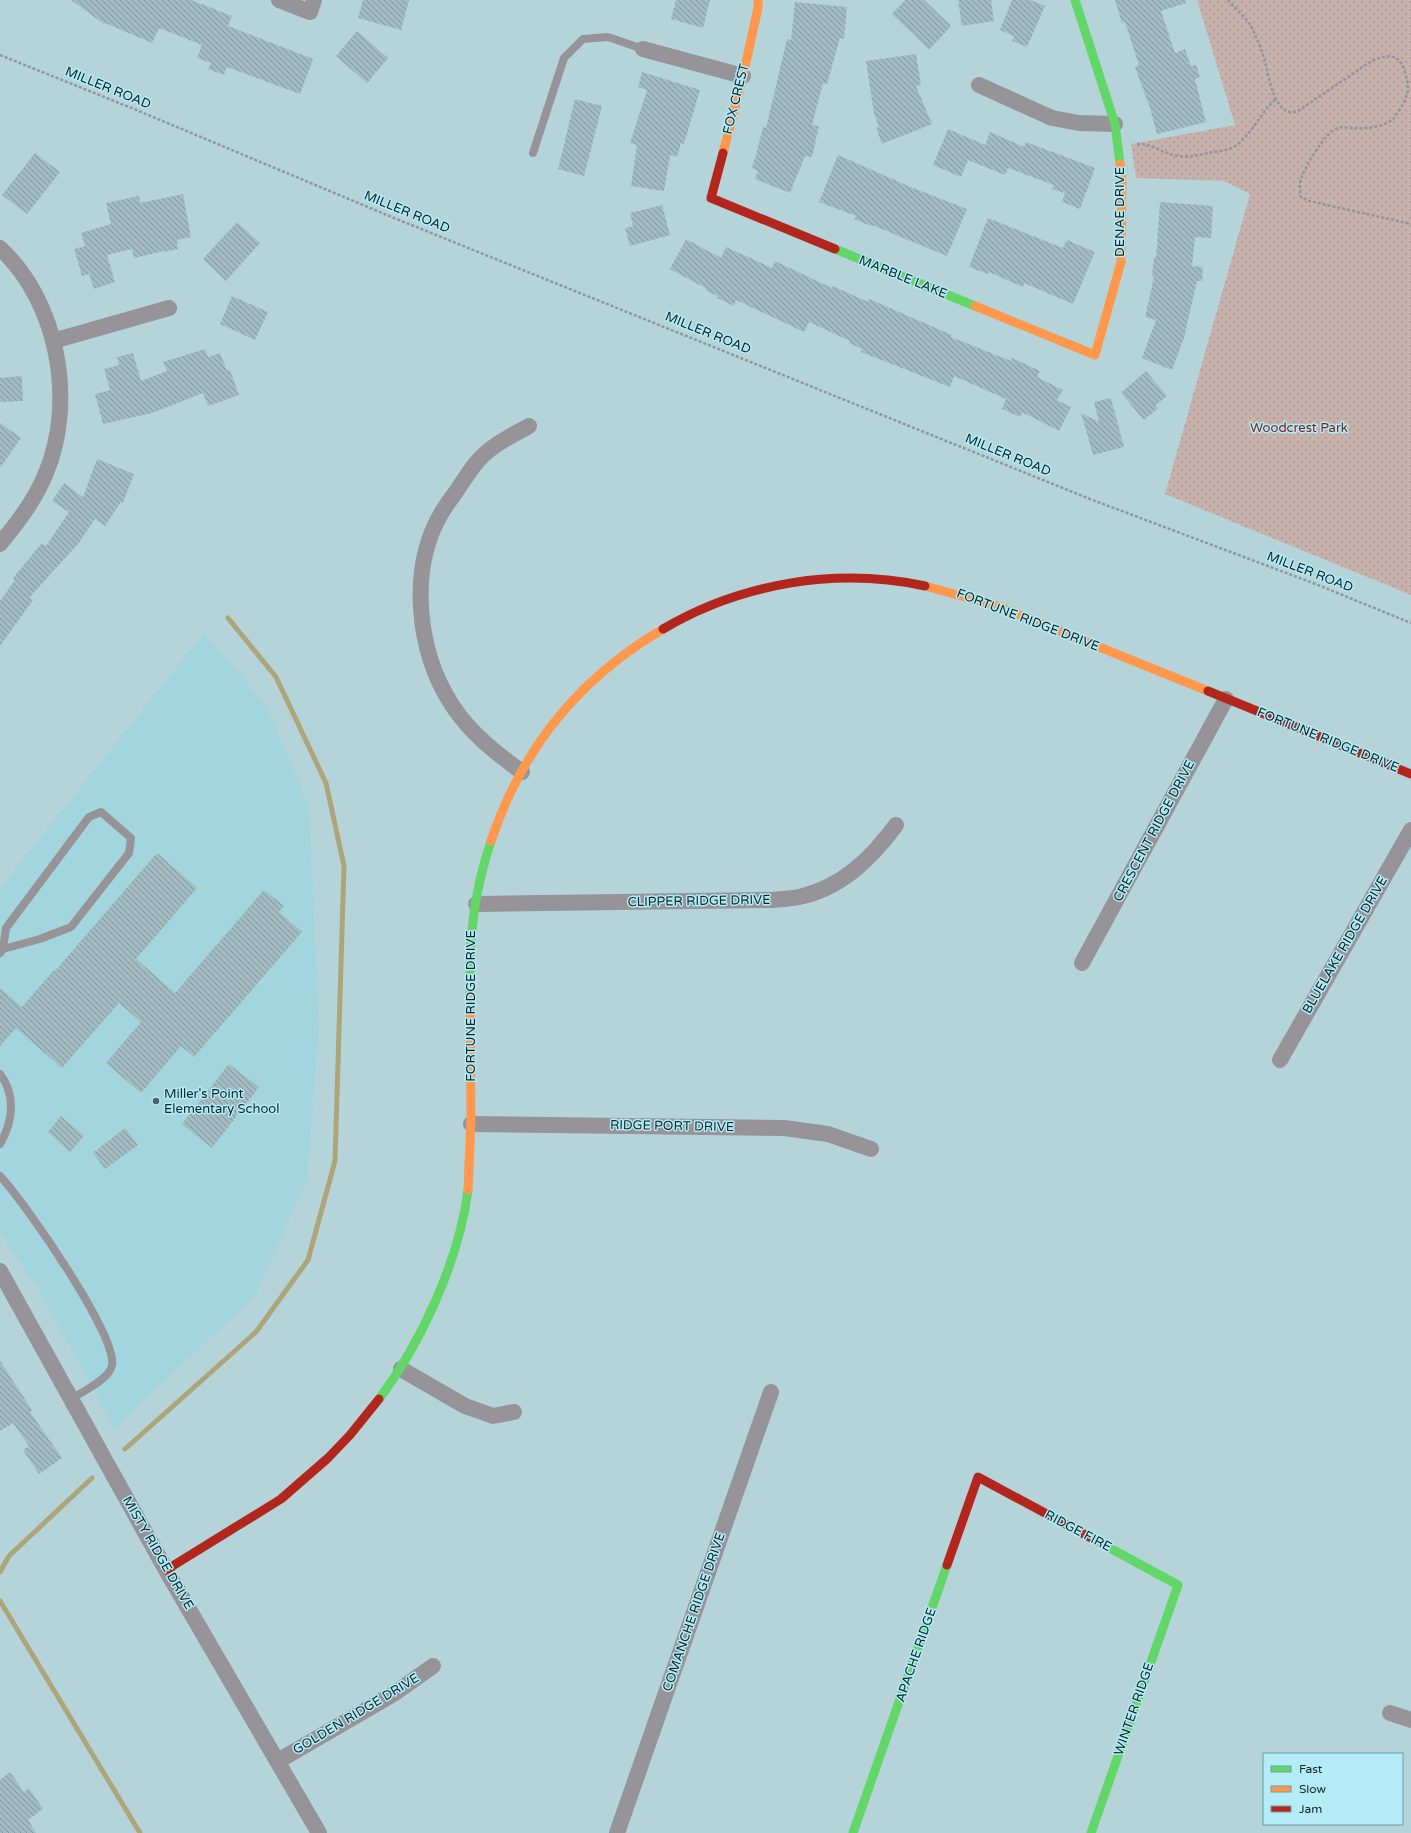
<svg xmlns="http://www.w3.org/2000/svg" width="1411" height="1833" viewBox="0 0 1411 1833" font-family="'Varela Round',sans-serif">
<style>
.built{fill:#a3d5de}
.green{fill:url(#green-dots)}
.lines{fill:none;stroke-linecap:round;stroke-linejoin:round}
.stream{stroke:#ada67a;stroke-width:5}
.building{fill:url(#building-back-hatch)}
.path{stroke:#90969b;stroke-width:2.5;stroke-dasharray:3 2;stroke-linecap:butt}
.lane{stroke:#969399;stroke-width:8}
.street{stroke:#969399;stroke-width:16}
.fast{stroke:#63d668;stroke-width:9}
.slow{stroke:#ff974d;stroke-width:9}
.jam{stroke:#b3261e;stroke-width:9}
.poi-dot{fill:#496267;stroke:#b3ebf6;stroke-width:1.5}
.labels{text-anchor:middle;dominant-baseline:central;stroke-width:3;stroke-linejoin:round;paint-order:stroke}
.street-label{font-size:13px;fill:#0f2529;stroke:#b3ebf6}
.park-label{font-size:13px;fill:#772317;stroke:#b3ebf6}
.poi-label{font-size:13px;fill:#0f2529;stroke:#b3ebf6;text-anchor:start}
</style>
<defs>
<pattern id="green-dots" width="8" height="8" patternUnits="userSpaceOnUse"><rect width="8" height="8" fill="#c7b1ad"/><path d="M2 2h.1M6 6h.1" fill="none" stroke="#aa9895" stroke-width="1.8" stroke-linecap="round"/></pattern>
<pattern id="building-back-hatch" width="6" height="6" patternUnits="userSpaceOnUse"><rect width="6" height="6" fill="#a2bbc0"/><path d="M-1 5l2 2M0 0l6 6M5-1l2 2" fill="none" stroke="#82989c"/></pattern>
</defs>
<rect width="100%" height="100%" fill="#b5d4da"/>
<path class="built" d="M204 633 265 704 309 806 319 1024 307 1179 255 1296 115 1428 39 1290 0 1233V888Z"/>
<path class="green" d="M1197 0H1411V595L1165 494 1250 194 1224 181 1136 178 1131 144 1235 125Z"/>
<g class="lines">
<path class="stream" d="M125 1449 256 1332 308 1260 335 1161 344 866 326 783 276 677 228 618
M0 1572 9 1556 92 1478
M0 1601 140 1833"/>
</g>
<path class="building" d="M71 0H191L232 16 228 26 313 59 300 94 227 67 224 75 208 69 211 63 197 58 202 45 159 28 152 43 105 23 104 24Z
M363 0H409L401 30 358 18Z
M676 0H710L703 28 671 19Z
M905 0H924L951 26 929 50 892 14Z
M958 0H991L994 21 962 26Z
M1012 0H1030L1045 6 1027 47 1012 41 1014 36 1000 30Z
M1115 0H1186V3L1161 11 1175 53 1185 49 1191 66 1196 65 1200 77 1195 79 1206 122 1157 134 1150 108 1135 67 1139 65 1125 22 1122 23Z
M795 2 847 7 844 39 840 38 827 84 823 83 812 125 819 126 812 157 805 156 790 193 755 179 758 171 752 168 756 155 763 127 766 128 787 39 791 40Z
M357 31 388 58 367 83 336 56Z
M916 54 921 85 916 86 932 124 882 144 876 128 879 127 874 114 866 61Z
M642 72 700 90 684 144 681 143 677 157 670 155 664 191 631 186 637 145 630 143 647 90 638 87Z
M575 99 602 106 584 176 558 169Z
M948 129 985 145 990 132 1024 147 1026 142 1095 168 1080 209 1062 202 1065 193 1052 189 1054 185 1008 168 1005 175 968 160 961 177 933 165Z
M35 153 60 172 27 214 2 195Z
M838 155 913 188 967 209 947 256 872 225 871 226 854 219 856 216 819 202Z
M183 194 191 237 177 240 178 249 164 252V251L134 258 132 249 107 255 115 282 94 289 89 274 82 276 74 249 85 246 81 233 111 224 106 203 139 196 140 203Z
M1160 202 1213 206 1211 238 1195 237 1192 266 1203 267 1202 281H1197L1184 338 1172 370 1142 358 1156 320 1145 317 1154 277 1152 276 1154 257 1156 258Z
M662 205 670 235 630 246 625 228 633 226 630 213Z
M988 218 1063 248 1067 240 1095 252 1073 304 1024 283 1023 287 989 272 988 274 969 267Z
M237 222 260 243 226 281 203 259Z
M686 239 721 258 726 247 772 268 775 261 832 288 833 286 868 302 869 299 952 335 951 337 1011 361 1012 358 1040 371 1037 377 1063 390 1057 400 1071 407 1059 431 1022 412 1020 417 1002 409 1006 399 954 376 950 387 861 352 862 349 849 343 850 341 809 322 804 332 736 300 734 306 717 298 718 296 706 291 707 289 670 269Z
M232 296 268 312 255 340 220 324Z
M205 349 208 357 220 353 227 371 230 370 239 395 208 406 203 393 152 413 103 424 95 394 110 390 104 369 119 365 117 357 133 353 141 381 167 371 163 362Z
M1146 371 1167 396 1155 406 1158 408 1144 420 1121 393Z
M22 376 23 401 0 402V378Z
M1111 398 1124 447 1093 455 1081 413 1099 422 1094 402Z
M0 423 21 438 0 468Z
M97 459 134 474 123 503 121 502 105 526 95 519 78 544 29 598 33 600 0 646V601L15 580 13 578 42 543 46 546 69 512 52 501 64 483 83 497Z
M157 853 197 888 136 959 175 993 264 890 284 906 279 912 302 932 194 1057 181 1046 141 1093 106 1063 141 1022 119 1003 62 1068 16 1028 0 1046V988L22 1007 54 970 55 971Z
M229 1064 259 1087 212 1148 182 1124Z
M61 1116 84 1136 70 1152 48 1132Z
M125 1128 138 1145 105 1169 93 1153Z
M0 1361 32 1410 30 1412 62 1458 39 1474 23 1450 29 1446 13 1423 0 1431Z
M10 1772 24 1792 29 1788 43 1809 28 1820 36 1833H0V1780Z"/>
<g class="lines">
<path class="path" d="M1228 0C1235 8 1247 18 1252 28 1257 39 1262 50 1265 62 1269 77 1275 120 1298 111L1373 60C1392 53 1401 55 1406 76 1408 83 1409 90 1406 97 1404 104 1398 112 1394 118 1386 127 1365 129 1354 128 1349 128 1342 126 1338 128 1324 133 1306 165 1301 179 1299 185 1300 191 1301 197L1309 201 1411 224
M0 55 134 109 394 218 1090 499 1313 583 1411 623
M1137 144C1151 143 1164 154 1178 156 1188 158 1198 155 1208 153 1218 151 1230 151 1238 144 1253 132 1261 112 1276 99"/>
<path class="lane" d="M533 153 564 58 583 39 608 37 643 49
M0 953 3 949 6 928 89 817 101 812 131 838 129 853 71 927 40 939 3 949
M0 1074C16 1095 13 1122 0 1144
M0 1176C24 1201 117 1335 112 1365 110 1379 82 1392 71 1399"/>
<path class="street" d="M279 0 310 12 314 0
M643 49 743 76
M979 85 1052 118 1079 123 1115 124
M0 248C58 302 76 401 46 473 35 500 18 522 0 544
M53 341 169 308
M522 772C496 753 470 733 452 705 417 651 408 569 442 512 448 502 455 494 461 484 466 477 471 469 477 462 490 446 511 436 529 426
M476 904 771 900C780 899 790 899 799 897 841 888 871 859 896 825
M1082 963 1226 699
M1280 1060 1411 830
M471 1124 784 1128 828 1134 871 1149
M0 1271 166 1570 319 1833
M401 1369 465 1406 493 1416 514 1412
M1390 1713 1411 1720
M278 1761 395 1693 433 1666
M617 1833 771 1392"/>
<path class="fast" d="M1075 0 1115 124 1120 164
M835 249 975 306
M470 996C469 939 473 895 491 841
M379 1399C421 1343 459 1261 468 1190
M853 1833 947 1565
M1091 1833 1178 1585 1095 1540"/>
<path class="slow" d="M723 153 743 76 758 8V0
M975 306 1095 355 1121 262 1122 183 1120 164
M925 586 998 606 1208 691
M491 841C522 748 579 678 663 629
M468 1190 471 1118 470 996"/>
<path class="jam" d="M723 153 711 198 835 249
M663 629C741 583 836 567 925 586
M1208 691 1411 774
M947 1565 978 1477 1095 1540
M166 1570 281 1499 328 1458 350 1435 379 1399"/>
</g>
<circle class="poi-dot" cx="156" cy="1101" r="4"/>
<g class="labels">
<g class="street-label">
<text transform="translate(108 88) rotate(22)">MILLER ROAD</text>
<text transform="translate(736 99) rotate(-76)">FOX CREST</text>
<text transform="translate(407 212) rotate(22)">MILLER ROAD</text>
<text transform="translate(1120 212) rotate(-90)">DENAE DRIVE</text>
<text transform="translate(903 277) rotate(22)">MARBLE LAKE</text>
<text transform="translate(708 333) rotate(22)">MILLER ROAD</text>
<text transform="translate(1008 455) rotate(22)">MILLER ROAD</text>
<text transform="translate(1310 572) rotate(21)">MILLER ROAD</text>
<text transform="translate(1028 620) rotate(21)">FORTUNE RIDGE DRIVE</text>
<text transform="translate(1328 740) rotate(22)">FORTUNE RIDGE DRIVE</text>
<text transform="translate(1154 831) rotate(-62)">CRESCENT RIDGE DRIVE</text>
<text transform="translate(699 901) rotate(-1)">CLIPPER RIDGE DRIVE</text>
<text transform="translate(1345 945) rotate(-60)">BLUELAKE RIDGE DRIVE</text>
<text transform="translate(471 1006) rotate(-90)">FORTUNE RIDGE DRIVE</text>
<text transform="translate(672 1126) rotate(1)">RIDGE PORT DRIVE</text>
<text transform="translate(1078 1531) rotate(28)">RIDGE FIRE</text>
<text transform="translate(158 1553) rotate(60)">MISTY RIDGE DRIVE</text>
<text transform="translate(694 1612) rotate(-71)">COMANCHE RIDGE DRIVE</text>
<text transform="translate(916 1655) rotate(-71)">APACHE RIDGE</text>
<text transform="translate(1134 1709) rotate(-71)">WINTER RIDGE</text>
<text transform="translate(356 1714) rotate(-31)">GOLDEN RIDGE DRIVE</text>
</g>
<g class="park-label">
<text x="1299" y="428">Woodcrest Park</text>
</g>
<g class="poi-label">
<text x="164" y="1094">Miller's Point<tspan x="164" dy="15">Elementary School</tspan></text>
</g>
</g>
<rect x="1263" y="1753" width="140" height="72" fill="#b3ebf6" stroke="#719ca4"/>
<rect x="1271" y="1766" width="20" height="6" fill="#63d668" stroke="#719ca4"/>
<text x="1299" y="1773" font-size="12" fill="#0f2529">Fast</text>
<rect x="1271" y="1786" width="20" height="6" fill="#ff974d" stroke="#719ca4"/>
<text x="1299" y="1793" font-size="12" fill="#0f2529">Slow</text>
<rect x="1271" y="1806" width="20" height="6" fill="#b3261e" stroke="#719ca4"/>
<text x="1299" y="1813" font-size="12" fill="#0f2529">Jam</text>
</svg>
